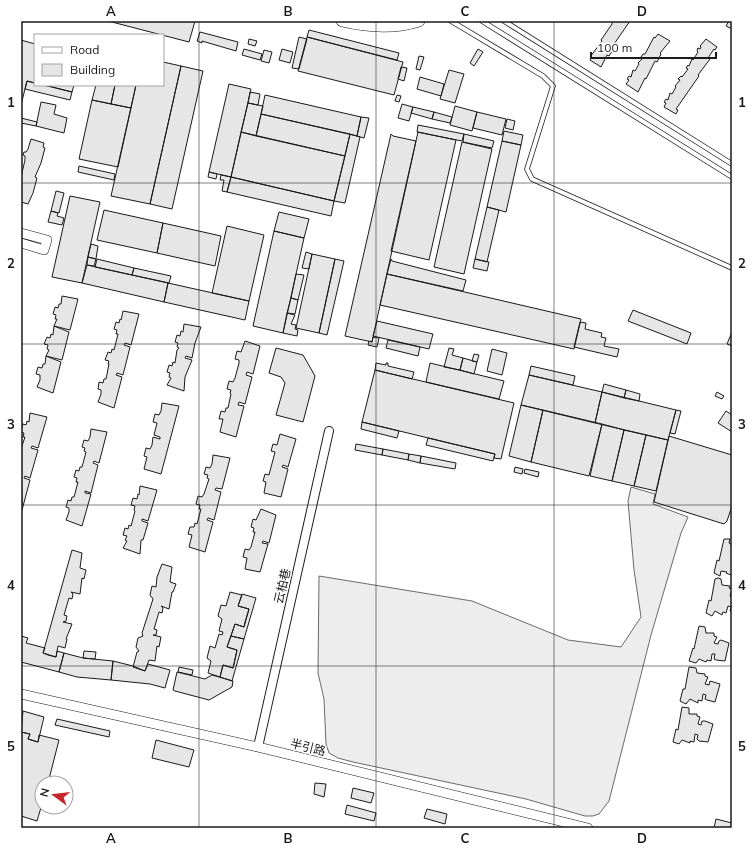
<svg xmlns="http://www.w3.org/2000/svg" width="753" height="849" viewBox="0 0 753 849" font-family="Mulish,'Noto Sans SC',sans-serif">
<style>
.built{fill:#ededed;stroke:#6a6a6a}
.building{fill:#e6e6e6;stroke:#1a1a1a}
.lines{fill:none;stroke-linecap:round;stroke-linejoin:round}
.service-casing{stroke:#1a1a1a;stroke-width:5.5}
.minor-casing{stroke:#1a1a1a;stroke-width:10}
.tertiary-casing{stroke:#1a1a1a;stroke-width:10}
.secondary-casing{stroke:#1a1a1a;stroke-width:12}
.service{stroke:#fff;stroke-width:4}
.minor{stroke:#fff;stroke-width:8}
.tertiary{stroke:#fff;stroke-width:9}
.secondary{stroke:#fff;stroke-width:11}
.grid{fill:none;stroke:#1a1a1a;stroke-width:1;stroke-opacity:0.55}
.labels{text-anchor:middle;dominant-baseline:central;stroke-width:3;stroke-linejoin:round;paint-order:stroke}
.street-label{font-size:12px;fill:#1a1a1a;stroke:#fff}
.neatline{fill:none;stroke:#1a1a1a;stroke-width:1.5}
.grid-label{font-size:13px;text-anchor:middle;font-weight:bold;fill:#1a1a1a}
</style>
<rect width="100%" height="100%" fill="#fff"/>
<path class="built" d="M631 487 655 494 653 504 688 517 681 533 651 635 609 801 599 814 593 816H585L526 799 353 762 338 758 329 753 326 744 324 699 318 673 319 576 472 601 568 640 621 647 641 617 634 570 628 501Z"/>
<path class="building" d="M108 21H195L189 42Z
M612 21H630L612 47 614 48 609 56 607 55 601 67 590 60 591 58 590 57 602 41 601 40 612 24Z
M729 21H732V29L726 26Z
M309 30 399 53 397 60 307 37Z
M200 32 238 42 236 51 202 41V43L197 41Z
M658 34 670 41 660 53 661 54 657 62 655 61 646 79 645 78 638 92 626 84 629 80 627 79 629 76 631 77 633 70 635 71 639 64 638 63 643 58 641 57 643 54H645L654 37 655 38Z
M299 37 307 39 299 69 292 68Z
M307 37 403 62 394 95 298 71Z
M249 39 257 41 255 46 248 44Z
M706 39 717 47 715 50 714 49 708 58 710 59 698 75 699 76 676 109 678 110 676 114 664 107 666 103 664 102 666 99 668 100 670 93 672 94 676 87 675 86 680 80 678 79 681 76 682 77 688 69 686 68 688 65 689 66 692 59 693 60 698 52 697 51 698 48 700 49 701 47 700 46Z
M21 40 35 44V83L27 81 21 105Z
M244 49 262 54 260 60 242 55Z
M282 49 293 52 290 63 279 60Z
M478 49 483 52 474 66 470 63Z
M264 50 272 52 269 63 261 61Z
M419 56 424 57 420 70 416 69Z
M163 62 181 66 150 204 111 196 136 85H163Z
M181 66 203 71 172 209 150 204Z
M401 67 407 68 404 81 398 79Z
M449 70 464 74 455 103 440 99Z
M420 77 444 84 441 96 417 89Z
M27 81 35 83V85H44L72 92 70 100 25 89Z
M229 84 251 89 231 177 209 172Z
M44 85H74L72 92Z
M96 85H115L111 104 92 100Z
M115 85H136L131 108 111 104Z
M250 92 260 94 258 105 248 103Z
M265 95 361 117 357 136 261 114Z
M397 95 401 96 399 102 395 101Z
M92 100 131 108 118 167 79 159Z
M41 102 56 105 54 114 67 118 64 133 36 126Z
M248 103 263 106 256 136 241 132Z
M402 104 413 107 409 121 398 118Z
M455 106 477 112 472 131 450 125Z
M413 107 434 112 432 119 411 113Z
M434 112 452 117 450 123 432 119Z
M477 112 506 119 502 135 473 128Z
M261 114 350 134 345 156 256 136Z
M361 117 369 118 364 138 357 136Z
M21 118 37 122 36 126 21 123Z
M507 119 515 121 513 130 505 128Z
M418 125 464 134 462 141 417 132Z
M504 131 523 135 521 145 502 141Z
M241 132 345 156 334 201 231 177Z
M418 132 456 140 429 260 391 251Z
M350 134 360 137 345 203 334 201Z
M391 134 393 136 416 141 372 342 345 336Z
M464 134 494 141 492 148 463 142Z
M31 139 44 143 43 147 45 148 41 163 35 177 37 178 33 193 28 204 21 202V177L25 160V156L23 155 24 152H26L28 149Z
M502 141 521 145 506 212 487 207Z
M462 142 492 149 464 274 434 267Z
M79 166 115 174 114 180 78 172Z
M209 172 217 174 216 179 208 177Z
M221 175 231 177 227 192 222 191 224 180H220Z
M231 177 334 201 331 216 227 192Z
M56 191 64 193 59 213 51 211Z
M70 196 100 202 82 283 52 277Z
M487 207 499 210 487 262 475 259Z
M104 210 163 223 157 253 97 240Z
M51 211 58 213 57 216 64 218 62 225 48 222Z
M279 212 309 219 304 238 274 231Z
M163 223 221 236 215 266 157 253Z
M227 226 264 235 249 301 212 293Z
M274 231 304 238 283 333 253 326Z
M91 244 98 246 96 259 88 257Z
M306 252 312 254 309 269 302 268Z
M312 254 335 259 319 333 296 328Z
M88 257 96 259 94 266 87 265Z
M97 259 134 268 132 275 95 267Z
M335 259 344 261 327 335 319 333Z
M391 259 392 261 466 280 463 291 387 274Z
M475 259 489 262 487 271 473 268Z
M87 265 168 283 164 302 82 283Z
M134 268 171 276 169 283 132 275Z
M296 274 304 275 298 300 291 298Z
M387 274 581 319 574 349 380 305Z
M168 283 249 301 245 320 164 302Z
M62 296 78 299 70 330 54 326 57 319H55L56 315 53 314 55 307 58 308 59 304H61Z
M291 298 298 300 295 314 287 313Z
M633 310 691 333 687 344 628 321Z
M123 311 139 314 131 345 125 343 124 345 130 347 123 375 117 373 116 375 122 377 114 408 98 402 101 394V390L98 389 99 382 103 383 104 379H106L109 364H108L109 361 105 360 108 352 111 353 112 349 114 350 118 334H116L117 330 114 329 116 322 119 323 120 319 121 320Z
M287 313 295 315 291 324 296 325 295 329 298 330 297 336 283 333Z
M377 321 433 334 429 349 373 336Z
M580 322 586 323 585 329 602 333 601 337 606 338 604 346 619 349 617 357 574 347Z
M184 324 201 327 195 343 192 358 186 356 185 358 192 360 185 377 184 391 167 385 171 378 169 377 170 373 167 372 169 365 172 366 173 362 175 363 177 350 179 348 177 347 178 343 175 342 177 335 180 336 181 331 183 332Z
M54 326 69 332 62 360 46 356 49 350 47 349 48 345 44 344 47 337 50 338 51 334 53 335Z
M732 332V346L727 344Z
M373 337 379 338 377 347 368 345 369 341 372 342Z
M388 340 420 347 418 356 386 348Z
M245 341 260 346 253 374 247 372 246 375 252 377 245 404 239 402 238 405 244 406 236 437 220 432 223 419H219L221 411 225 412 226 408H228L231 394 230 393 231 390 227 389 229 381 233 382 235 378 239 363V360L235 359 237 351 241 352Z
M276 348 303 355 315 376 303 422 276 415 285 383 281 377 269 373Z
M449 348 454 349 452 355 463 358 460 370 444 367Z
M492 349 507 353 502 375 487 371Z
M474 354 479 355 477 362 472 361Z
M46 356 61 362 53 393 37 387 40 380V375L36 374 38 367 42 368 43 364H45Z
M463 358 477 362 474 374 460 370Z
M376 363 386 365V363H388V366L414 372 412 379 375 370Z
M430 363 504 381 499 399 426 382Z
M531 366 575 376 573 385 529 375Z
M375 370 514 403 501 459 494 458 495 454 362 422Z
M529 375 602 392 595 423 521 405Z
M604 384 626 390 624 398 602 392Z
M626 390 640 394 639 401 624 398Z
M602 392 676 410 668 440 595 423Z
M717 392 724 396 722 399 715 396Z
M162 403 179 406 161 474 144 469 147 457 144 456 146 448 150 449 152 445 153 437 160 439V437L154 435 157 423 153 422 155 414 159 415 161 411Z
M521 405 543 410 531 462 509 456Z
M543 410 602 424 589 476 531 462Z
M676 410 681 411 675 434 670 433Z
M726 411 732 415V432L718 423Z
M30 413 47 417 38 448 32 446 31 448 38 450 30 478 25 476 24 478 30 480 22 510 21 449 25 437H23L24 433 21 432V430L23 424 26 425 27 421 29 422Z
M362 422 399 431 397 438 361 429Z
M602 424 624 430 612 481 590 476Z
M91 429 107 432 99 463 94 461 93 463 98 465 91 493 85 491V493L91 494 82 526 66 520 69 512V508L66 507 68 500 71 501 72 497H74L78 482H76L77 478 74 477 76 470 79 471 80 467H82L86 452 84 451 85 448 82 447 84 440 88 441 90 437Z
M624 430 646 435 634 486 612 481Z
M280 434 296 439 288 467 283 465 282 467 288 469 281 497 264 493 266 482 263 481 265 474 269 475 270 471 274 456 275 452 271 451 273 444 277 445Z
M646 435 668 440 656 491 634 486Z
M669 436 732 455V506L727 521 724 524 654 502Z
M428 438 495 454 493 461 426 445Z
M356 444 383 449 382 455 355 450Z
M383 449 409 454 408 460 382 455Z
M409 454 421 456 420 463 408 460Z
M213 455 230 458 222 489 216 488 215 490 221 492 214 520 208 518 207 520 213 522 205 552 189 547 192 535 188 534 190 527H194L195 523 197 524 201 509H199L200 505 196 504 198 496 202 497 204 494 209 479 207 478 208 475 204 474 206 467 210 468 212 464Z
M421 456 456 463 455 469 420 463Z
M515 467 523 469 522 474 514 472Z
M525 469 539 472 538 477 524 473Z
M140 486 157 490 148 521 142 519V521L148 523 143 540H141L140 554 123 548 127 541 125 540 127 536 123 535 125 528 128 529 129 525 131 526 135 511 134 510 135 506 131 505 133 498 137 499 138 494 139 495Z
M261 509 276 515 269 543 263 541 262 543 268 544 260 572 245 569 247 558 243 557 245 549 249 550 251 547 255 532H253L254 528 251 527 253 519 256 520Z
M724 539H730L729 543 732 545V572L731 575 726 573 727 572 721 571 720 576 714 573 717 560 719 561Z
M72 550 82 553 80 568 86 570 84 579 82 578 80 594 71 592 73 594 72 599 69 598 64 615 67 616 66 621 63 622 72 624 66 639H67L65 648 58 646 56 657 43 653Z
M162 564 172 567 170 582 176 584 173 592H172L169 609 161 606 163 608 162 613 159 612 154 629 157 630 156 635H153L161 637 159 647 157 646 155 661 149 660 145 671 133 667 137 652 139 651 136 647 138 638 143 636 142 633 153 599 150 595 152 586 156 587 157 577Z
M718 578 721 579 722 585 730 586 729 588 732 589 730 596 732 597V611H730L731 607 728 606 726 613 723 612 722 615 715 611 712 616 706 613 709 600 711 601 715 579Z
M230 592 242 595 238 606 249 609 244 627 235 624 227 647 237 650 233 668 223 665 220 677 208 673 211 661 207 658 210 646 215 648 219 634 222 635 223 632 219 631 222 619 218 616 221 605 226 606Z
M242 594 256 598 244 639 231 636 235 624 244 627 245 622 249 609 238 606Z
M699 626 705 627 706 633H714V636L717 637 714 643 718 644 719 641 721 640 729 643 725 661 716 660 714 659 715 654H712L711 661 707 660 706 662 699 659 696 663 689 661 693 648 694 649Z
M21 636 28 638 26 643 45 648 43 653 48 655 56 657 57 651 64 653 59 672 21 662Z
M231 636 244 639 232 681 220 677 223 665 233 668 234 664 237 650 227 647Z
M84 651 96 652 95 659 83 658Z
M64 653 83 658 113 661 111 680 77 677 59 672Z
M113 661 133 666 145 671 148 664 170 670 165 688 150 684 111 680Z
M179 667 193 670 192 675 178 672Z
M689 667 696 668 697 673 705 674V676L708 677 705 684 709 685 710 681 720 684 715 702 707 700 705 699 706 695 703 694 702 701 698 700V703L690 699 686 704 680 701 683 689H685Z
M177 672 205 679 212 675 233 681 232 687 209 700 175 691 173 690Z
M682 707 689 708V714H697V716L700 717 698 724 701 725 702 721H705L713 724 708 742 699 741 697 739 698 735 695 734 694 742 690 741V743L682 740 679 744 673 742 676 729 678 730Z
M23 711 44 717 38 742 28 739 30 734 21 732Z
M57 719 110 731 109 737 55 725Z
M21 732 30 734 28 739 38 742 39 735 59 740 48 783H42V804L37 821 21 816Z
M156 740 194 750 189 767 152 758Z
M315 783 326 784 324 797 314 794Z
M353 788 374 793 371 803 351 798Z
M347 805 376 813 374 821 345 814Z
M427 809 447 814 445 824 424 818Z
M716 819 732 823V828H714Z"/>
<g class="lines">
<g class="service-casing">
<path id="service" d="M451 21 543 76 553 86 527 169 532 179 732 268
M482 21 732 177
M504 21 732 164"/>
</g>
<g class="minor-casing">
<path id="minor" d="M258 747 329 431"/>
</g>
<g class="tertiary-casing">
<path id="tertiary" d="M21 233 47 240 44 250 21 243
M21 694 258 747 588 828"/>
</g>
<g class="secondary-casing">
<path id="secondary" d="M342 21C367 27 394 29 419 21"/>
</g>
<use href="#service" class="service"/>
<use href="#minor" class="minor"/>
<use href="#tertiary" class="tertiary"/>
<use href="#secondary" class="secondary"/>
</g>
<path class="grid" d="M199 21V828M376 21V828M554 21V828M21 183H732M21 344H732M21 505H732M21 666H732"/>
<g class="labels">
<g class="street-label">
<text transform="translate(282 586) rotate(-77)">云柏巷</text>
<text transform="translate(308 747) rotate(14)">半引路</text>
</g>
</g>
<rect width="753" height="849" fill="none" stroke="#ffffff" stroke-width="44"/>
<rect x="34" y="34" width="130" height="52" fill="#ffffff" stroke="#a3a3a3"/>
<rect x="42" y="47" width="20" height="6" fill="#ffffff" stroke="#a3a3a3"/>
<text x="70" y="54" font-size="12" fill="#1a1a1a">Road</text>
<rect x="42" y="64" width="20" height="12" fill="#e6e6e6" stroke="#a3a3a3"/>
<text x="70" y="74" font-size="12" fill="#1a1a1a">Building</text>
<g transform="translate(54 795) rotate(285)"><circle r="19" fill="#ffffff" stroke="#a3a3a3"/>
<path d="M0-3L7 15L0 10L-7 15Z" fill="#c62828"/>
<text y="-6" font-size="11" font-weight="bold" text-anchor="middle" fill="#1a1a1a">N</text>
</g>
<path d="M591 52v6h125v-6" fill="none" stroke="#1a1a1a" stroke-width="2"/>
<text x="597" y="52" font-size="12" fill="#1a1a1a" stroke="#ffffff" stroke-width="3" paint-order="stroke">100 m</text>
<rect x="22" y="22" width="709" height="805" class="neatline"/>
<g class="grid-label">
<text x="111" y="16">A</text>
<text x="288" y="16">B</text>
<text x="465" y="16">C</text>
<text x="642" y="16">D</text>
<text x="11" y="107">1</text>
<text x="742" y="107">1</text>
<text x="11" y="268">2</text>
<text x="742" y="268">2</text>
<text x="11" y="429">3</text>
<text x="742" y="429">3</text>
<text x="11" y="590">4</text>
<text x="742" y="590">4</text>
<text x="11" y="751">5</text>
<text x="742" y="751">5</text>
<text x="111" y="843">A</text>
<text x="288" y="843">B</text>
<text x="465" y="843">C</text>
<text x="642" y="843">D</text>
</g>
</svg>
